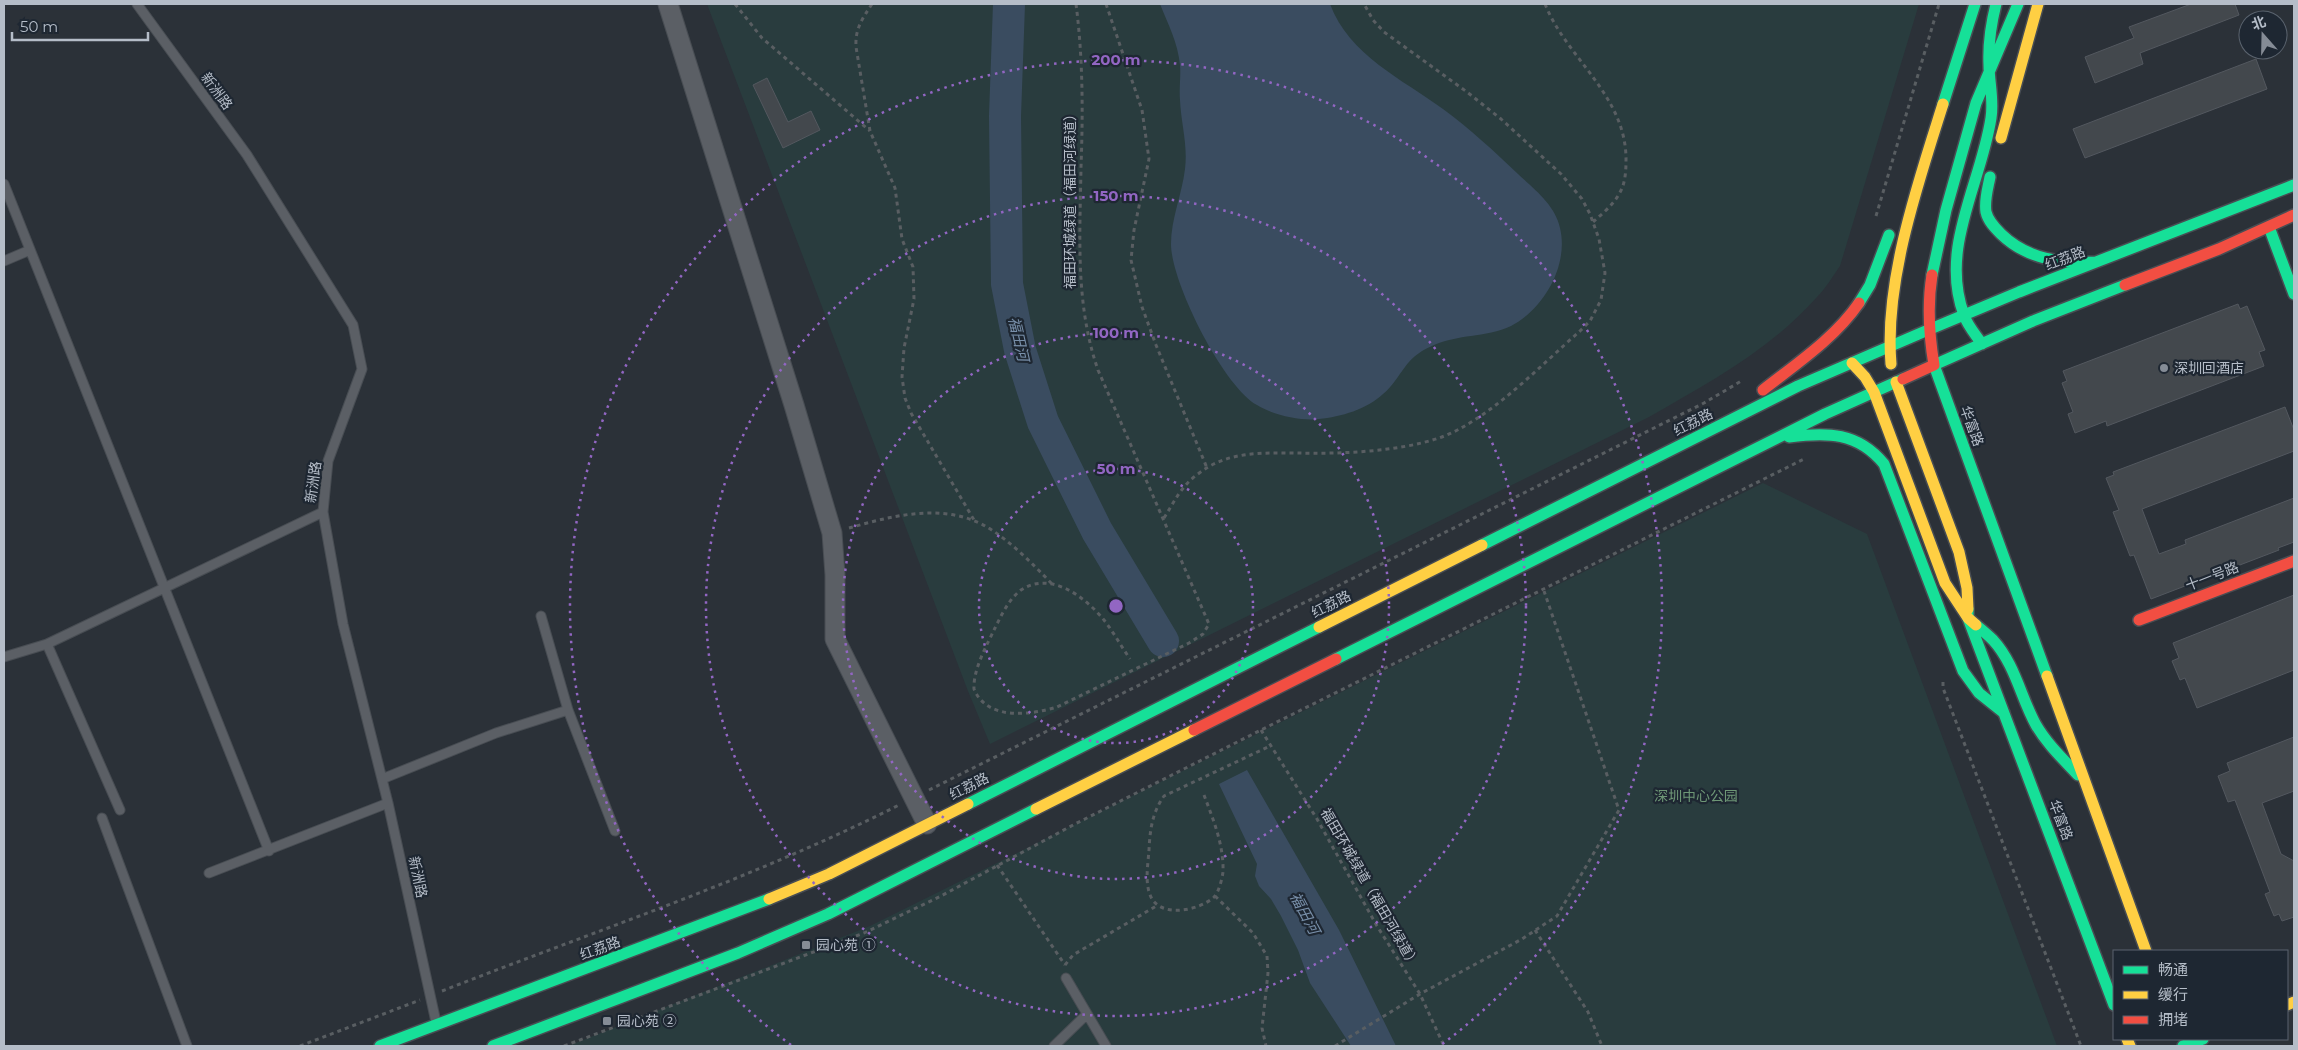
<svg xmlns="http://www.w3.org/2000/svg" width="2298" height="1050" viewBox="0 0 2298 1050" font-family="Montserrat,'Noto Sans SC',sans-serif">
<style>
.green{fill:#293c3e}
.water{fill:#3a4c60}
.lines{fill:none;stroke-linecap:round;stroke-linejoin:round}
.river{stroke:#3a4c60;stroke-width:32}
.building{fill:#43484d;stroke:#53585f}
.lane-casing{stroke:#484d53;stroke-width:11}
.street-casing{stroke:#484d53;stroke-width:21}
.fast-casing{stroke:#484d53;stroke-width:14}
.slow-casing{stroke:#484d53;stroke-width:14}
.jam-casing{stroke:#484d53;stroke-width:14}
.path{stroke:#595e62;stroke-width:3;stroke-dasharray:4 4;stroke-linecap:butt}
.lane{stroke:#5b5f65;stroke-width:9}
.street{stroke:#5b5f65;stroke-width:19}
.fast{stroke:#16e098;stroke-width:11}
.slow{stroke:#ffcf43;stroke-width:11}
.jam{stroke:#f24e42;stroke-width:11}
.ring{fill:none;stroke:#9266c3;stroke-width:2.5;stroke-dasharray:2.5 5}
.poi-dot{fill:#858c96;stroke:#1e2732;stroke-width:2}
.labels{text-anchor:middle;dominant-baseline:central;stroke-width:4.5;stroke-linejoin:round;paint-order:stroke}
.street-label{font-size:14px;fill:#b5bdc8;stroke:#1e2732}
.poi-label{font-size:14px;fill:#b5bdc8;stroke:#1e2732;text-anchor:start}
.park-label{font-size:14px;fill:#6e9776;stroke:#1e2732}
.water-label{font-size:15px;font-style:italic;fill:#788fa9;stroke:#1e2732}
.centre{fill:#9266c3;stroke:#1e2732;stroke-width:2.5}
.ring-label{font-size:15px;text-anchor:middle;font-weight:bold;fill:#9266c3;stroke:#1e2732;stroke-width:4.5;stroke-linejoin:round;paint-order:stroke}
</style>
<rect width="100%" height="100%" fill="#2b3138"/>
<path class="green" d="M707 4H1919L1840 266C1833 276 1826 288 1817 297 1770 350 1710 382 1649 417L990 744 968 691Z
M1763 483 1867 534 2057 1046H568L870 926Z"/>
<path class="water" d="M1160 4H1330C1349 55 1402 79 1443 109 1470 129 1494 151 1518 174 1535 190 1555 205 1560 228 1569 265 1544 309 1511 326 1499 332 1484 334 1471 336 1447 339 1420 346 1405 367 1398 376 1392 387 1383 394 1367 409 1341 417 1319 419 1300 421 1273 415 1257 405 1223 386 1171 282 1171 244 1171 219 1182 194 1185 169 1188 145 1181 123 1180 100 1179 88 1181 76 1180 65 1178 43 1168 24 1160 4Z
M1247 770 1339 930 1396 1046H1351L1310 983 1298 950 1281 916 1271 899 1259 886 1255 876 1257 864 1219 784Z"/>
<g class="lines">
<path class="river" d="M1009 4 1005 116 1007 284 1020 350 1043 422 1097 531 1163 641"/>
</g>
<path class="building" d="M2191 4H2235L2239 15 2140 53 2143 64 2095 83 2085 57 2134 38 2129 27Z
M2256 59 2267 89 2085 158 2073 129Z
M767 78 788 122 811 111 820 130 783 148 753 85Z
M2238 304 2240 309 2247 306 2265 350 2259 352 2264 366 2107 426 2106 421 2075 433 2068 414 2073 412 2062 383 2067 381 2063 371Z
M2285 407 2294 430V451L2142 509 2159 554 2186 544 2185 540 2294 498V542L2278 548 2279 550 2151 599 2134 555 2130 556 2113 512 2119 510 2106 478 2114 475 2113 472Z
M2294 595V670L2197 708 2185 678 2180 680 2172 661 2179 658 2173 643Z
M2294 737V791L2262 803 2281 854 2294 861V917L2282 921 2279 914 2274 916 2265 894 2270 892 2235 800 2228 802 2218 776 2230 771 2227 763Z"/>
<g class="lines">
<g class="lane-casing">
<path id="lane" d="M137 4 247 155 353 325 362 369 328 461 323 512 343 624 388 803 436 1022
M4 184 269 851
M4 261 30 250
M541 616 568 710 615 831
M47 644 120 810
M4 657 47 644 323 512
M382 779 496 733 568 710
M102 818 187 1046
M209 873 388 803
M1066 978 1106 1046
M1054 1046 1086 1015"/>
</g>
<g class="street-casing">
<path id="street" d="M668 4 794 405 832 533 835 575V639L927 824"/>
</g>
<g class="fast-casing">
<path id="fast" d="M1943 104 1975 4
M1990 177C1988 188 1984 200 1986 212 1988 221 1995 228 2001 234 2028 260 2060 263 2096 262
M2269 227 2294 294
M1932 275 1946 210 1976 103 2018 4
M1859 303 1870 285 1889 235
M1928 330 2019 292 2294 185
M1982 344C1976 335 1967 325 1964 315 1939 248 1981 184 1991 118 1994 100 1989 82 1989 65 1988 44 1991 24 1996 4
M1789 437C1827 432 1858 432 1884 464L1963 671 1979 693 2004 713
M1482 545 1798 386 1928 330
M1968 609V618L2114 1005
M1976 625C1982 630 1988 635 1993 640 2015 664 2021 698 2036 725 2047 744 2063 759 2078 775
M1336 659 1825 414 1903 379
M2047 676 1934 365 2033 321 2125 285
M968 804 1319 627
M380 1046 769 899
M493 1046 738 953 828 914 1036 809
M2183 1046 2203 1039"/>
</g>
<g class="slow-casing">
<path id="slow" d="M2001 138 2038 4
M1852 363 1865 377 1874 392 1945 583 1968 618 1976 625
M1891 364C1884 282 1918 183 1943 104
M1896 382 1959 552 1967 588 1968 609
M1319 627 1482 545
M2047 676 2146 951
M1036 809 1194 730
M769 899 829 874 968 804
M2287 1005 2294 1002
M2127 1039 2130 1046"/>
</g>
<g class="jam-casing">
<path id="jam" d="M2125 285 2219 249 2294 215
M1903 379 1934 365C1929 335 1927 306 1932 275
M1763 390C1796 364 1835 338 1859 303
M2139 620 2294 561
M1194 730 1336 659"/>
</g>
<path class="path" d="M735 4 762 38 870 131
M872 4C862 19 855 29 856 47L870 131 895 188 902 239 913 267 914 299 904 348 902 377 905 398 911 413 974 520
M1076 4C1083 58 1083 113 1081 167 1080 236 1075 304 1098 370L1209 624 1203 634 1189 643 1057 707C1031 715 987 721 974 689 973 669 987 645 995 628 1002 614 1009 599 1021 590 1051 570 1086 598 1104 620 1114 633 1121 646 1130 659
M1106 4 1142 110 1149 159 1134 230 1131 260 1142 307 1156 345 1207 468
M1545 4C1567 59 1627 96 1626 161 1626 172 1625 185 1619 194 1613 205 1602 214 1593 222
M1876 216 1939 4
M1164 518C1174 502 1182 485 1198 474 1227 451 1261 453 1296 453 1340 454 1397 452 1439 438 1488 421 1540 366 1580 331L1590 321 1601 300 1605 273 1599 239 1590 214 1582 199 1561 174 1501 119 1467 92 1384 32 1373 20 1364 4
M849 528C888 517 933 505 972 520 999 529 1032 563 1052 584
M1943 682V688L2081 1046
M1261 730 1317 819 1377 926 1420 994 1444 1046
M929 790 1704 403 1743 380
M1204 795C1213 819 1224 845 1223 872 1222 879 1219 892 1214 897 1200 910 1164 918 1152 899 1144 885 1148 865 1149 850 1150 830 1152 813 1164 796L1270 746
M997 865 1065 965
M1215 896 1253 933 1267 956 1268 973 1262 1028 1266 1046
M1535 930 1588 1012 1602 1046
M1065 965 1073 955 1158 905
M442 991C595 931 752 879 899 805
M300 1046 420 1000
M564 1046 864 933 941 896 1075 824 1261 730 1806 458
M1335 1046 1420 994 1522 939 1557 916 1619 810 1544 591"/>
<use href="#lane" class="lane"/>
<use href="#street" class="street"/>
<use href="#fast" class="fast"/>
<use href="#slow" class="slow"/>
<use href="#jam" class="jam"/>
</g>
<g class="ring">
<circle cx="1116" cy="606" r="137"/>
<circle cx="1116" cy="606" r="273"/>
<circle cx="1116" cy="606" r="410"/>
<path d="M791 1045A546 546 0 1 1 1441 1045"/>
</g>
<g class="poi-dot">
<circle cx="2164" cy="368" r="5"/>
<rect x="801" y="940" width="10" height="10" rx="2.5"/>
<rect x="602" y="1016" width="10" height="10" rx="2.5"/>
</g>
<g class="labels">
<g class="street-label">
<text transform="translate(217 91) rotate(54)">新洲路</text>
<text transform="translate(1070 198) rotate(-90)">福田环城绿道（福田河绿道）</text>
<text transform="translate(2065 258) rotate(-21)">红荔路</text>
<text transform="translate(1693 422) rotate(-27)">红荔路</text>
<text transform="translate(1972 426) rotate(70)">华富路</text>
<text transform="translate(313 482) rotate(-82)">新洲路</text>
<text transform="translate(2212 576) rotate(-21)">十一号路</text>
<text transform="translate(1331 604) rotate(-27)">红荔路</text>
<text transform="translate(969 786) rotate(-27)">红荔路</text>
<text transform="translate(2061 820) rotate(69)">华富路</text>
<text transform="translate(418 877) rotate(78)">新洲路</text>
<text transform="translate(1370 888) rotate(60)">福田环城绿道（福田河绿道）</text>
<text transform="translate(600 948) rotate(-20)">红荔路</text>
</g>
<g class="poi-label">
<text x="2174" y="368">深圳回酒店</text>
<text x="816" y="945">园心苑 ①</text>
<text x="617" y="1021">园心苑 ②</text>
</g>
<g class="park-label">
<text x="1696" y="796">深圳中心公园</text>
</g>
<g class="water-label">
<text transform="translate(1019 339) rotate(77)">福田河</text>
<text transform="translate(1305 913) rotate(62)">福田河</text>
</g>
</g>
<circle cx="1116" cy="606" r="8" class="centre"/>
<g class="ring-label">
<text x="1116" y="65">200 m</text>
<text x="1116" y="201">150 m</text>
<text x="1116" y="338">100 m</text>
<text x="1116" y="474">50 m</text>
</g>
<rect width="2298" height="1050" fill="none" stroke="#b5bdc8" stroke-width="10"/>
<rect x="2113" y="950" width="175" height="90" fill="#1e2732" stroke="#5a636e"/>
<rect x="2123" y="966" width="25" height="8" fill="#16e098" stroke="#5a636e"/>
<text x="2158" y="975" font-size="15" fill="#b5bdc8">畅通</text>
<rect x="2123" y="991" width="25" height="8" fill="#ffcf43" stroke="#5a636e"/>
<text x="2158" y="1000" font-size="15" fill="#b5bdc8">缓行</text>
<rect x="2123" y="1016" width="25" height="8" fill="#f24e42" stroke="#5a636e"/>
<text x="2158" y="1025" font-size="15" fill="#b5bdc8">拥堵</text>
<g transform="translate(2263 35) rotate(340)"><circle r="24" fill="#1e2732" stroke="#5a636e"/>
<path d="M0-4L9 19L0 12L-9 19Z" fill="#858c96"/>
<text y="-8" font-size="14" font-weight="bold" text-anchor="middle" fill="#b5bdc8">北</text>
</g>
<path d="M12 32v8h136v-8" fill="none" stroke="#b5bdc8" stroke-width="2.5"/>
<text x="20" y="32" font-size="15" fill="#b5bdc8" stroke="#1e2732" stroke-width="4" paint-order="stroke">50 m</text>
</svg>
